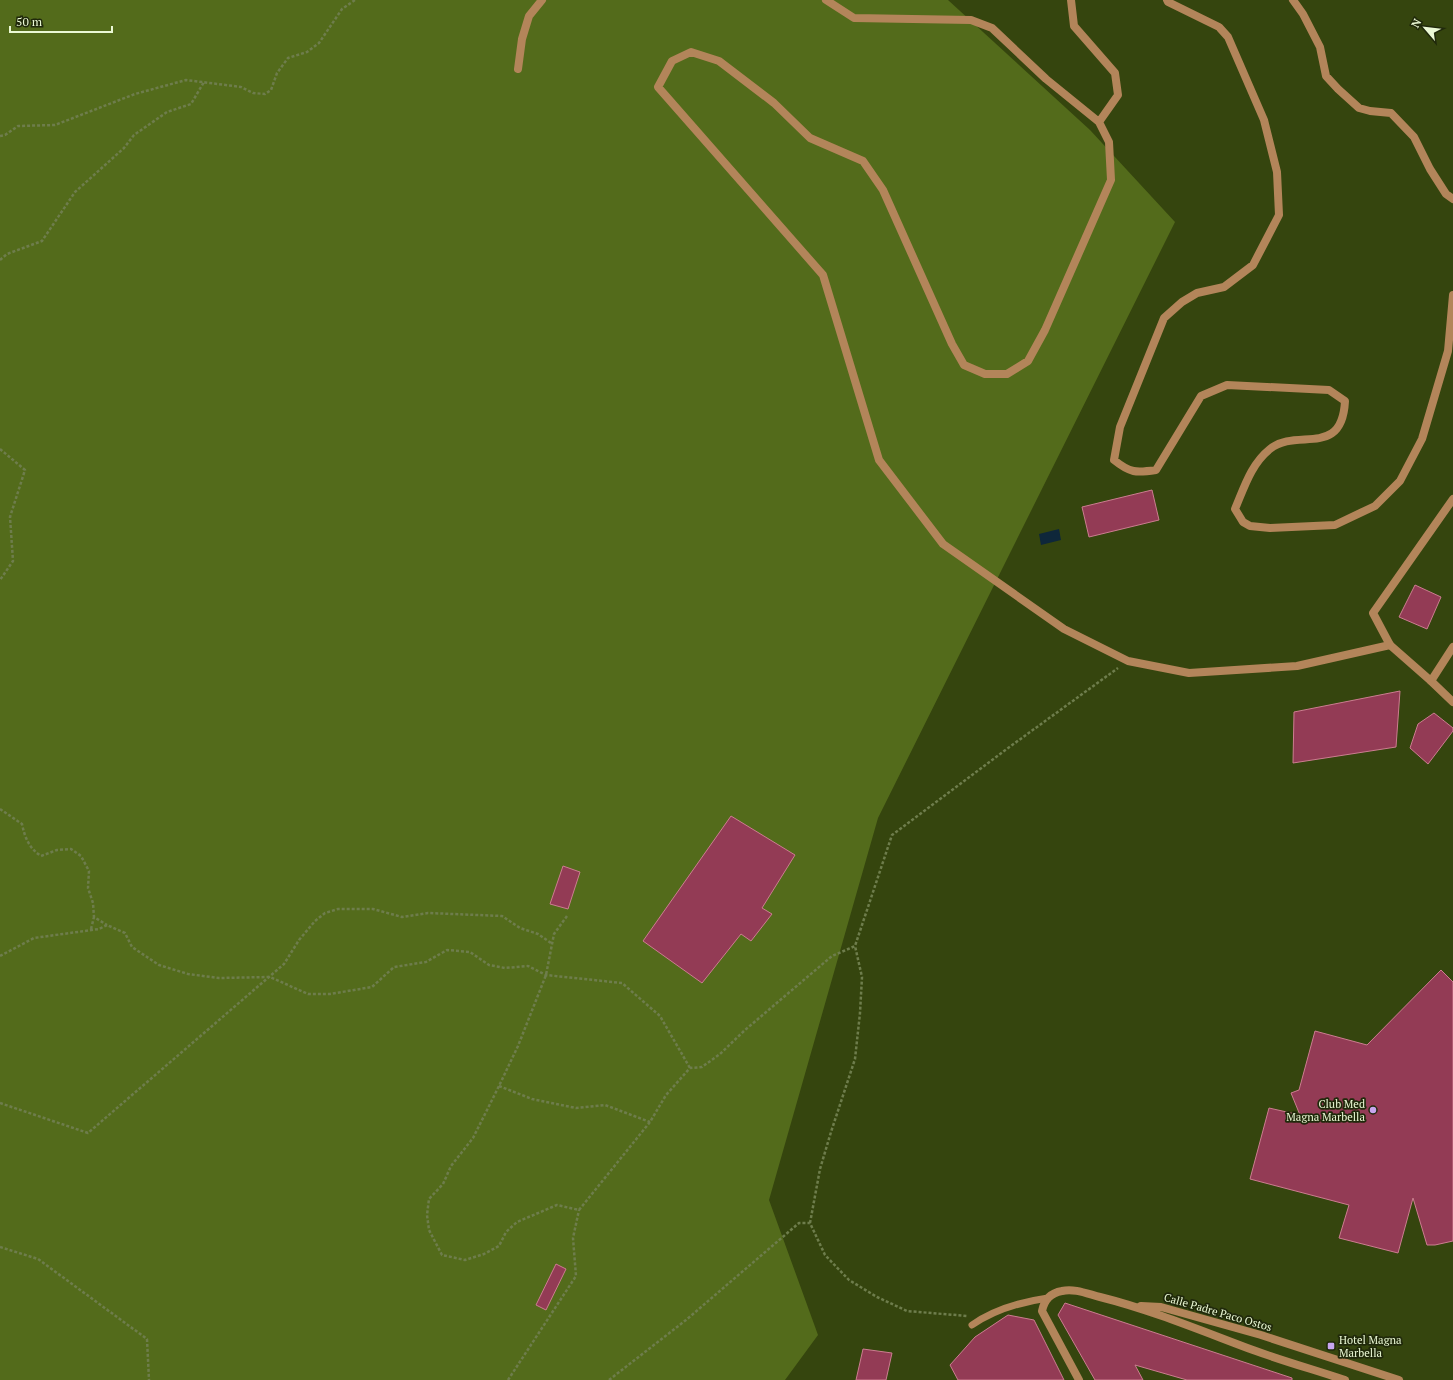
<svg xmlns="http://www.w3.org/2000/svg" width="1453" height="1380" viewBox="0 0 1453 1380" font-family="'PT Serif',serif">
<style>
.green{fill:#536b1b}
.water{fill:#0e273a}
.building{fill:#933b55;stroke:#cc7d90}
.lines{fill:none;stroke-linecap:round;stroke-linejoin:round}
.path{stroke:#6e7d4c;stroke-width:2.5;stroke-dasharray:3 2;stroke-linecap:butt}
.service{stroke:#b3855a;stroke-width:7}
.minor{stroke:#b3855a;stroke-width:8}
.tertiary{stroke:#b3855a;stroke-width:8}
.poi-dot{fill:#c7a6ef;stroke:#20290b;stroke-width:1.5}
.labels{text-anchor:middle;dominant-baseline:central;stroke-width:3.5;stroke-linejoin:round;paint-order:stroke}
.poi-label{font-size:11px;fill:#ebf9d5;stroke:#20290b;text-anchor:end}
.street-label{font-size:11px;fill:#ebf9d5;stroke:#20290b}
</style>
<rect width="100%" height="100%" fill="#35450e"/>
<path class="green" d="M0 0H948L1090 130 1175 222 878 818 769 1200 818 1335 785 1380H0Z"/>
<path class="water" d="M1059 529 1061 540 1041 545 1039 534Z"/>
<path class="building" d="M1152 490 1159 520 1089 537 1082 507Z
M1415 585 1441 597 1427 629 1399 617Z
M1400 691 1396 747 1293 763 1294 712Z
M1434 713 1453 728V731L1428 764 1410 748 1418 724Z
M731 816 795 855 762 908 772 914 751 941 741 934 702 983 643 941Z
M563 866 580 872 568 909 550 904Z
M1441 970 1453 982V1241L1435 1245H1427L1413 1198 1398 1253 1339 1238 1349 1205 1250 1179 1269 1108 1300 1115 1291 1093 1299 1090 1315 1031 1367 1045Z
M556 1264 566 1269 546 1310 536 1305Z
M1065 1303 1292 1378V1380H1187L1135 1365 1143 1380H1095L1058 1315Z
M1008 1315 1034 1320 1064 1380H958L950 1365 975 1337Z
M863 1349 892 1353 886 1380H856Z"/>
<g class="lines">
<path class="path" d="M0 136 5 135 18 126 55 125 135 94 186 80 241 87 253 93 265 94 271 90 277 73 288 58 307 52 319 43 342 9 355 0
M0 260 7 254 42 241 75 192 124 148 134 135 167 112 191 104 204 82
M0 449 25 470 10 517 13 561 0 580
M0 809 22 824C25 838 29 848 41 856L57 850 71 849 81 856 89 871 88 888 93 903 94 917 107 925
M567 916 554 934 546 975 518 1046 499 1086 473 1138 451 1166 443 1184 429 1199 427 1215 429 1230 442 1255 465 1260 484 1254 499 1246 506 1232 517 1222 557 1205 579 1210 650 1122 666 1095 690 1068 702 1067 720 1054 745 1030 832 956 855 946 892 835 1004 751 1118 668
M91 929 94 917
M0 956 34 938 99 929 107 925 125 933 132 947 159 965 188 974 219 978 270 977 308 994H330L372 987 394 967 426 962 447 950 470 952 489 965 505 968 528 966 546 975 622 983 660 1016 690 1068
M499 1086 532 1099 576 1108 605 1105 650 1122
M0 1103 88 1133 284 964 299 940 315 921 325 913 338 909H373L402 917 428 913 502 916 520 928 538 934 551 943
M810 1223 820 1169 831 1132 855 1059 860 1013 862 977 855 946
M0 1247 38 1259 147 1339 149 1380
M508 1380 576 1276 573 1238 579 1210
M609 1380 686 1320 799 1223H810L825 1255 849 1280 877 1297 907 1311 967 1316"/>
<path class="service" d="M972 1325C995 1309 1020 1302 1048 1298"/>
<path class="minor" d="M826 0 854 18 971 20 992 28 1046 79 1099 122 1109 142 1111 180 1045 330 1028 361 1007 374H985L964 365 952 344 883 190 863 161 810 138 774 103 719 61 691 52 672 61 658 87 823 275 879 460 943 544 1064 629 1128 661 1189 673 1297 666 1390 645
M1071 0 1074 26 1115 73 1118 95 1099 122
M1167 0 1168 2 1219 27 1228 37 1264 120 1277 172 1279 215 1253 265 1224 287 1197 293 1182 302 1164 318 1120 427 1114 460C1130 473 1136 473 1156 470L1201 396 1227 385 1329 390 1345 401C1342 459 1297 427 1270 449 1251 464 1244 488 1235 509L1243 522 1250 526 1270 528 1335 525 1375 506 1400 481 1422 439 1448 351 1453 295
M1293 0 1303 14 1320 47 1326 76 1338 89 1359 108 1370 111 1391 113 1414 137 1430 169 1446 194 1453 199
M518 69 522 39 529 16 542 0
M1431 681 1453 647
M1141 1306 1161 1307 1261 1335 1399 1380
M1079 1380 1042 1311C1044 1301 1050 1293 1062 1291 1074 1288 1088 1294 1100 1297 1152 1310 1202 1331 1253 1350 1283 1361 1315 1370 1345 1380"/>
<path class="tertiary" d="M1453 499 1373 613 1390 645 1431 681 1453 702"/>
</g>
<g class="poi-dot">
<circle cx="1373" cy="1110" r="4"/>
<rect x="1327" y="1342" width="8" height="8" rx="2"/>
</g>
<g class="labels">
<g class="poi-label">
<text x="1365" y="1104">Club Med<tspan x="1365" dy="13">Magna Marbella</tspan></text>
<text x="1339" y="1340" text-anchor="start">Hotel Magna<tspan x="1339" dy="13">Marbella</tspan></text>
</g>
<g class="street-label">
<text transform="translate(1218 1312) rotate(16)">Calle Padre Paco Ostos</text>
</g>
</g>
<g transform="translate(1425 28) rotate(298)" stroke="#20290b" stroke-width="3" paint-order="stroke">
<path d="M0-3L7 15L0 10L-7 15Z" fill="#ebf9d5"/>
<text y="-6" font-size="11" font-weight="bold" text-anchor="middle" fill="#ebf9d5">N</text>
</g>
<path d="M10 26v6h102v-6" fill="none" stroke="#ebf9d5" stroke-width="2"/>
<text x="16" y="26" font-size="12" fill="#ebf9d5" stroke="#20290b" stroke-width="3" paint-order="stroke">50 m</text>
</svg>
